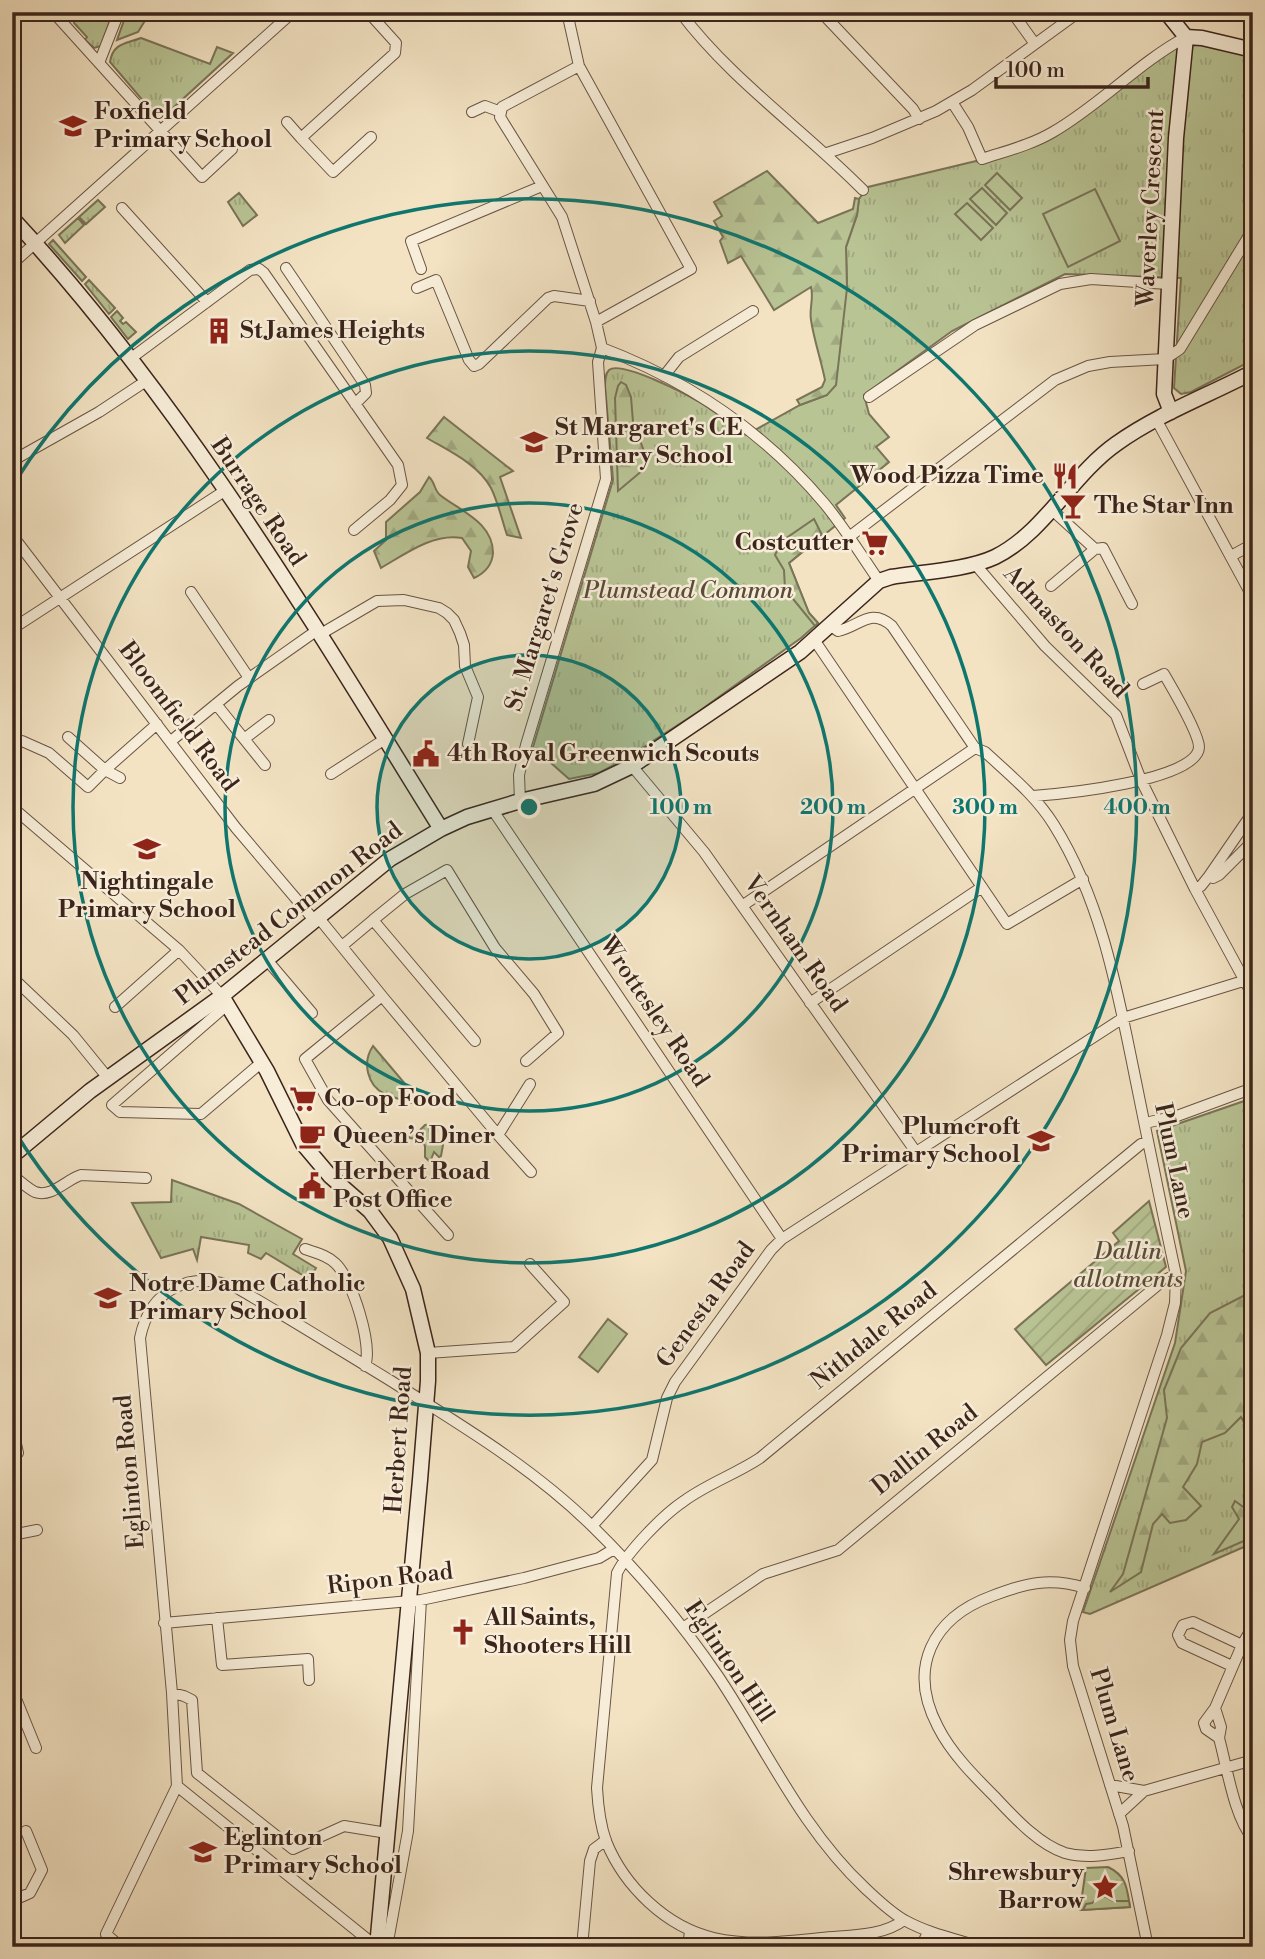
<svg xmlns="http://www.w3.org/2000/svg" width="1265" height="1959" viewBox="0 0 1265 1959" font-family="'Libre Bodoni',serif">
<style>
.grass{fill:url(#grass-tufts);stroke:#7a7458;stroke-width:2}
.forest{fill:url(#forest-firs);stroke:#7a7458;stroke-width:2}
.garden{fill:url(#garden-furrows);stroke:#7a7458;stroke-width:2}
.pitch{fill:#b9c495;stroke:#7a7458;stroke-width:2}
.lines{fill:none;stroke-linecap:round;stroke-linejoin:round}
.street-casing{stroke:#695445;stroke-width:12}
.secondary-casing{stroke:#3b241b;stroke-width:17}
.street{stroke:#f7edd8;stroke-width:10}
.secondary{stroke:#f7edd8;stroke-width:14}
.ring{fill:none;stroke:#0f766e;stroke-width:3.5}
.labels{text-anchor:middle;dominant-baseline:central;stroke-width:5;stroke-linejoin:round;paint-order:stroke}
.poi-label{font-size:24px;font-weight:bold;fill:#3b241b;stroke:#f7edd8;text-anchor:start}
.street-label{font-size:24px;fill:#3b241b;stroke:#f7edd8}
.park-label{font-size:24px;font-style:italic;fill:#5a4c3a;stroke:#f7edd8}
.centre{fill:#0f766e;stroke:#f7edd8;stroke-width:3.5}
.ring-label{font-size:21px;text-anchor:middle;font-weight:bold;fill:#0f766e;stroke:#f7edd8;stroke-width:5;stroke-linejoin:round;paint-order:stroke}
</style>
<defs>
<pattern id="grass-tufts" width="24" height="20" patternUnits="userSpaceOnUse" patternTransform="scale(1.75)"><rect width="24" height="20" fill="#b9c495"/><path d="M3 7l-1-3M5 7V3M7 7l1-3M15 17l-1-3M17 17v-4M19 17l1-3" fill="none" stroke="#a0a880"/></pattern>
<pattern id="forest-firs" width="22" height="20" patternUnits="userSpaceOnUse" patternTransform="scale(1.75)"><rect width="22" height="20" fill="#b9c495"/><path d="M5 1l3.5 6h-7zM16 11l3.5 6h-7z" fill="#a0a880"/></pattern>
<pattern id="garden-furrows" width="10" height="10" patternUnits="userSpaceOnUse" patternTransform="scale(1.75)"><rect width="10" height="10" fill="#b9c495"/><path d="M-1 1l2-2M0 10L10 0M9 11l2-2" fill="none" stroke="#a0a880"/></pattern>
</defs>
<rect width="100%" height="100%" fill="#f3e3c3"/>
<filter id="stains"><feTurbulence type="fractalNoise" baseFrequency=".00286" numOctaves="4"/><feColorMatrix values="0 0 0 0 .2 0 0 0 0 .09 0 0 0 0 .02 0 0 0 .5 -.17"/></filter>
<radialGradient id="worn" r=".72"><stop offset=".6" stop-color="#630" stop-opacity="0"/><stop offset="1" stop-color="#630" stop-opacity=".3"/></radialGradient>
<path class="grass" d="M75 12H113L101 46 94 48 85 40 87 37 74 23Z
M127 12 146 19 138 32 117 40Z
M141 38 210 64 217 47 233 53 162 118 156 116 110 62C113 43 125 44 141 38Z
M1193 43 1253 56V360L1191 392 1181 394 1174 388 1181 278 1065 274 952 331 864 395 869 414 889 437 876 447 889 462 836 505 845 518 789 563 809 613 818 623 801 638 698 712 625 759 599 773 569 779 533 747 613 480 605 386C605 380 605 374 609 370 621 360 688 395 701 403 717 413 731 425 746 435L800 405 827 395 847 288 846 247 857 215 859 199 868 187 976 161 984 162 1098 106 1173 48Z
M239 193 257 215 243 226 228 202Z
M98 200 105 207 86 224 79 217Z
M78 218 84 225 65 243 59 235Z
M53 240 86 277 82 281 49 244Z
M89 280 115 308 109 314 85 284Z
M117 311 123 318 120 321 123 324 126 322 136 332 128 339 111 317Z
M373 1046 417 1098 412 1103C403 1100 394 1098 385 1094 367 1086 362 1062 373 1046Z
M1253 1098V1543L1090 1614 1083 1612 1175 1343 1186 1271 1157 1131Z
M433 1124 437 1130 435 1139 443 1145 441 1156 439 1157 434 1152 430 1162 425 1157V1146L422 1140 410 1138 407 1134 419 1131 425 1125Z
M172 1180 239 1204 302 1239 293 1254 316 1268 309 1279 266 1253 261 1259 248 1253 249 1245 201 1237 197 1260 193 1249 161 1258 132 1203 171 1202Z
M1108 1867C1127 1876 1127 1889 1130 1907L1080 1910 1086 1868Z"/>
<path class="forest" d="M767 171 818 223 853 209 855 198 859 199 857 215 846 247 847 288 836 385 827 395 800 405 797 400 822 387 825 380C821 360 814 340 811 320 809 308 814 299 811 287L774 310 741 256 728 263 720 241 723 237 714 221 722 216 714 202Z
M621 382 626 385 631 397 633 422 647 459 643 470 618 491 615 398 618 386Z
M444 417 513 471 500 477 521 538 507 535C502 520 498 502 491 488 478 464 449 451 427 438Z
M429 477C435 482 434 490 440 495 460 511 493 522 493 553 492 566 485 573 474 578L468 567 471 551 462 538C433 533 405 554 381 568L374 551 386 540V522L420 492Z
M814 519 822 535 789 563 809 613 818 623 815 626 785 589 784 570 775 555 782 541Z
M1253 1291V1438L1241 1417 1225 1433 1202 1442 1197 1464 1183 1487 1201 1506 1186 1520 1170 1523 1162 1514 1153 1524 1141 1572 1110 1592 1123 1574 1167 1418 1164 1390 1181 1348 1210 1313Z
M1235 1501 1253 1514V1537L1214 1554 1239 1519 1232 1507Z
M1100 1897H1106L1113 1901H1129L1130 1907 1083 1910 1086 1904 1092 1903Z"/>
<path class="garden" d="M1149 1201 1166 1267 1046 1365 1015 1329 1119 1241 1113 1233Z"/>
<path class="pitch" d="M997 173 1022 198 1010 210 985 185Z
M982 188 1007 213 996 225 970 199Z
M1095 189 1120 241 1068 267 1043 214Z
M967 203 993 228 981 240 955 214Z
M608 1319 627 1334 598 1372 579 1357Z"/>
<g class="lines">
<g class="street-casing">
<path id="street" d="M53 12 202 177 232 149
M368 12 396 43 395 53 301 138 333 172 371 137
M567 12 579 66 691 269 596 322
M680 12C731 80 804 130 863 190
M821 12 913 109 919 119
M1012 12 1035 44
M99 63 119 12
M952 102 968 127 982 159C1006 151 1031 145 1053 132 1100 105 1138 63 1186 37
M472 112 485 106 501 112
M287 122 301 138
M827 153 872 138 936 111 972 90 1079 12
M122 208 207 302
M12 264 293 12
M286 268 365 385 366 393 355 404
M421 269 411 241 542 186
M417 288 436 280 469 360 474 366 479 364 548 298 554 296 590 301
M602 348C689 381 764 432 824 503 844 527 861 555 879 581
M130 359 250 270 259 269 264 273 398 465 402 485 390 500 354 530
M664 376 679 357 753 311
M869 397 975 325 1060 284 1091 279 1168 284
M1156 419 1253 598
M12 461 99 412 146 381
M1051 509 1095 549 1103 548 1132 604
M12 535 236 828 314 920
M849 537 1055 380 1088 366 1110 362 1165 359 1180 349 1253 229
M1231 556 1253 544
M975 564 1045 646 1116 715 1141 780 1195 889 1253 996
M1051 586 1095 549
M191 592 249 678
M831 626 838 631C860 626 871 607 892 626L975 748 985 752C1010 775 1036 796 1054 825 1100 899 1116 983 1133 1067 1147 1136 1161 1206 1176 1275L1175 1303 1167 1335 1073 1621 1070 1640 1073 1666 1123 1826 1148 1947
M12 629 226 490
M319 635 377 601 404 600 439 608 447 613 454 620 460 633 464 645 465 666 478 697 468 744
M815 641 1007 924 1083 879
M216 704 265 765
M244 739 269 720
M22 741 49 753 88 787 105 770 68 737
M171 741 238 686 316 631
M632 766 704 852 916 1152
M331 774 385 739
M120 778 105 770 157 724
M1033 796C1060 794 1198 781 1199 747 1199 733 1172 688 1164 674L1143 684
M520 801 519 775 526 745 606 479 598 362 602 348 596 322 562 217 500 117 502 107 579 66
M12 807 179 950 222 996
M492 809 782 1239
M1209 876 1213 878 1219 875 1253 841
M1195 889 1201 886 1209 876 1253 812
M742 906 975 748
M318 917 382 996 305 1059 328 1100 448 1235
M373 920 405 894 447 870 495 948 534 994 558 1033 526 1061
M342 946 373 920 475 1041
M267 960 312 1013
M12 977 73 1035 108 1078
M382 996 498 1135 531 1172
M810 1003 982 887
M227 1005 112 1105 120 1112 201 1114 262 1062
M115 1007 179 950
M1145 1123 1177 1116 1253 1088
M498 1135 530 1084
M12 1175C19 1180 27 1188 35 1192 52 1198 67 1179 81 1175L146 1178
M305 1249C316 1253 327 1255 335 1263 352 1278 373 1345 365 1366
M428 1353 514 1347 564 1302 530 1264
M12 1454 18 1453 16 1444
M592 1526 652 1460 667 1398 675 1382 771 1250 782 1239 1123 1018 1253 978
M12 1535 37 1530
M1085 1588C1050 1577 1026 1583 992 1596 932 1618 907 1668 938 1727 951 1753 974 1776 995 1797 1014 1817 1038 1844 1065 1853 1087 1859 1107 1855 1129 1851
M217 1618 222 1665 308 1659 309 1680
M164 1623 421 1600 524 1578 599 1558 614 1549
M683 1628 763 1574 838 1550 1164 1280 1176 1275
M1232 1666 1182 1643 1178 1635 1183 1625 1193 1622 1242 1645
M12 1689 36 1748
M172 1693 184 1696 192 1700 197 1773 293 1849 344 1826 387 1833
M1215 1708 1221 1727 1219 1738C1227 1767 1234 1817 1253 1839
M1219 1738 1206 1729 1204 1723 1215 1708 1242 1645 1253 1626
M1110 1785 1144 1791 1253 1760
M177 1786 377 1947
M1119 1814 1144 1791
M12 1901 30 1893 42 1870 26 1831
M904 1920C882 1937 847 1935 821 1938 785 1942 749 1946 714 1938 666 1927 624 1886 606 1841 600 1824 598 1806 597 1788L617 1573C628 1551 663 1515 684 1501 707 1484 736 1474 760 1458L1141 1144 1148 1142
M121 1947 106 1934 177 1786 172 1693 140 1338C150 1289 191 1269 237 1288 289 1318 340 1350 391 1381 461 1425 533 1468 592 1526 639 1572 681 1622 718 1676 766 1748 801 1828 865 1888 878 1900 891 1913 906 1921 930 1934 956 1939 981 1947
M387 1947 408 1831 421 1600
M582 1947 590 1861 594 1849 606 1840
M688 1947 690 1931
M921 1947 928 1932"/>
</g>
<g class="secondary-casing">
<path id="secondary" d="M1166 12 1186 37 1176 138 1164 394 1171 412
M1186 37 1202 38 1253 50
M12 218C182 401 310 618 441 829
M222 996 267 1071 303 1144 330 1176 370 1211 390 1238 413 1289 428 1353V1381L420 1480 377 1947
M12 1156 90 1091 222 996 390 859 441 829 467 817 520 801 594 784 632 766 800 652 879 581 891 577C922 572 967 570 995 557 1044 533 1072 475 1116 444 1158 414 1207 396 1253 372"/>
</g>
<use href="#street" class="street"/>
<use href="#secondary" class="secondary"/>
</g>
<circle cx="529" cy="807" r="152" fill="#0f766e" fill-opacity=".12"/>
<g class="ring">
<circle cx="529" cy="807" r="152"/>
<circle cx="529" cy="807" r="304"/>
<circle cx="529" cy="807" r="456"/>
<path d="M13 485A608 608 0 1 1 13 1129"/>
</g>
<defs>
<g id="school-bare" transform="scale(2.1)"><path d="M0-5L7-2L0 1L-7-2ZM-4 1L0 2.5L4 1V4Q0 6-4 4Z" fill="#8f2418" stroke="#f7edd8" stroke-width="2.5" paint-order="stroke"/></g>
<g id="building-bare" transform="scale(2.1)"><path d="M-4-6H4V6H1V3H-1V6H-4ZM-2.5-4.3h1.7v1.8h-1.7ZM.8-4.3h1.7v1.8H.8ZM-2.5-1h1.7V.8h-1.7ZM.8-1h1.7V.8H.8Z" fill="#8f2418" stroke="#f7edd8" stroke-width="2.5" paint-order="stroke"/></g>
<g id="restaurant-bare" transform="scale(2.1)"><path d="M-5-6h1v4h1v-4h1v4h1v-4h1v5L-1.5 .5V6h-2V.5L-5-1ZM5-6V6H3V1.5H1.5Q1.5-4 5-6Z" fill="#8f2418" stroke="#f7edd8" stroke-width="2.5" paint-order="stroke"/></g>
<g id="bar-bare" transform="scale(2.1)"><path d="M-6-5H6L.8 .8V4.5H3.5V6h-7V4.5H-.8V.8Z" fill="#8f2418" stroke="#f7edd8" stroke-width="2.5" paint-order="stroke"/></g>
<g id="supermarket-bare" transform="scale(2.1)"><path d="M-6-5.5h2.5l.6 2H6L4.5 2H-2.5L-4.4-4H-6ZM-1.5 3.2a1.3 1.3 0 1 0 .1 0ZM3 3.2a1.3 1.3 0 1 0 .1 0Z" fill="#8f2418" stroke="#f7edd8" stroke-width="2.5" paint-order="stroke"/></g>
<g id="civic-bare" transform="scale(2.1)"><path d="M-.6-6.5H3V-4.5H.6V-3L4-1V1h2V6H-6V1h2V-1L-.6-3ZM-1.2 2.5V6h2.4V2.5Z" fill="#8f2418" stroke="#f7edd8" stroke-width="2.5" paint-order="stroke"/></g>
<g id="cafe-bare" transform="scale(2.1)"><path d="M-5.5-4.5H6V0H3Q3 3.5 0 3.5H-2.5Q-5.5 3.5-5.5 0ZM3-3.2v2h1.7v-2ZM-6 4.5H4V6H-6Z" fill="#8f2418" stroke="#f7edd8" stroke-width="2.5" paint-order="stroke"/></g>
<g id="church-bare" transform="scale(2.1)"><path d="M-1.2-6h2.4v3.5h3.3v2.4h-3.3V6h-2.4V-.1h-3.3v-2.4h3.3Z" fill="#8f2418" stroke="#f7edd8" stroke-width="2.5" paint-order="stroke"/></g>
<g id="sight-bare" transform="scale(2.1)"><path d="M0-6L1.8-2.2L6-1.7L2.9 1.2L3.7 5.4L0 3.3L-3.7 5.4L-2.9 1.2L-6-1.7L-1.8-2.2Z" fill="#8f2418" stroke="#f7edd8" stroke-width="2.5" paint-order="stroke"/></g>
</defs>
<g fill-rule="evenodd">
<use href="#school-bare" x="73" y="126"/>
<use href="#building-bare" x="219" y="331"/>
<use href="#school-bare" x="534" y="442"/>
<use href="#restaurant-bare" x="1065" y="476"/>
<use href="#bar-bare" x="1073" y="506"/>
<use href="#supermarket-bare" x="875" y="543"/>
<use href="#civic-bare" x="426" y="754"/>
<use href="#school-bare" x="147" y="849"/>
<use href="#supermarket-bare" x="303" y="1099"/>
<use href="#cafe-bare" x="312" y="1136"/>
<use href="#school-bare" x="1041" y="1141"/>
<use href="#civic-bare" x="312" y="1186"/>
<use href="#school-bare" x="108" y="1298"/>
<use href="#church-bare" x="463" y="1632"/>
<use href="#school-bare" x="203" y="1852"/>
<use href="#sight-bare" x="1105" y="1887"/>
</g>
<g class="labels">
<g class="poi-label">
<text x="94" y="112">Foxfield<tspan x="94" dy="28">Primary School</tspan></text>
<text x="240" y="331">St James Heights</text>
<text x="555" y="428">St Margaret's CE<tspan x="555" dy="28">Primary School</tspan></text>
<text x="1044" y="476" text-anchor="end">Wood Pizza Time</text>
<text x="1094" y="506">The Star Inn</text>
<text x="854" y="543" text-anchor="end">Costcutter</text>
<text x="447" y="754">4th Royal Greenwich Scouts</text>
<text x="147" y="882" text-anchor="middle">Nightingale<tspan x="147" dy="28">Primary School</tspan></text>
<text x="324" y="1099">Co-op Food</text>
<text x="1020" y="1127" text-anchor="end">Plumcroft<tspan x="1020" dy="28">Primary School</tspan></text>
<text x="333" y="1136">Queen’s Diner</text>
<text x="333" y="1172">Herbert Road<tspan x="333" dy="28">Post Office</tspan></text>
<text x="129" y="1284">Notre Dame Catholic<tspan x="129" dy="28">Primary School</tspan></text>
<text x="484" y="1618">All Saints,<tspan x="484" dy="28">Shooters Hill</tspan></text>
<text x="224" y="1838">Eglinton<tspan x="224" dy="28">Primary School</tspan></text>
<text x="1084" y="1873" text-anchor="end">Shrewsbury<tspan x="1084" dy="28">Barrow</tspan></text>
</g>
<g class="street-label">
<text transform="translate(1151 208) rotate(-87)">Waverley Crescent</text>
<text transform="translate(258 502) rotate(56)">Burrage Road</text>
<text transform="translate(545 607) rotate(-73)">St. Margaret's Grove</text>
<text transform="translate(1066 632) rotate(47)">Admaston Road</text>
<text transform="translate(178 717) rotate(53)">Bloomfield Road</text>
<text transform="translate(289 914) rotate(-38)">Plumstead Common Road</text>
<text transform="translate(795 944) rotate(55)">Vernham Road</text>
<text transform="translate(654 1012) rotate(56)">Wrottesley Road</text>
<text transform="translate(1174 1161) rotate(78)">Plum Lane</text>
<text transform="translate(706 1305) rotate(-54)">Genesta Road</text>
<text transform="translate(874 1336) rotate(-39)">Nithdale Road</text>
<text transform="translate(399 1440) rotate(-86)">Herbert Road</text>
<text transform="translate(925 1450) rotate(-39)">Dallin Road</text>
<text transform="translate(130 1472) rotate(-95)">Eglinton Road</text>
<text transform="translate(390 1579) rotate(-7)">Ripon Road</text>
<text transform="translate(729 1662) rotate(56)">Eglinton Hill</text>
<text transform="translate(1114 1725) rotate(73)">Plum Lane</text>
</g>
<g class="park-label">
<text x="688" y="591">Plumstead Common</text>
<text x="1128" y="1252">Dallin<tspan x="1128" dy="28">allotments</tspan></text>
</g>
</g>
<circle cx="529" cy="807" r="10" class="centre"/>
<g class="ring-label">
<text x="681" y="814">100 m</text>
<text x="833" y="814">200 m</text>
<text x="985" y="814">300 m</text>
<text x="1137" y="814">400 m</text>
</g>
<rect width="1265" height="1959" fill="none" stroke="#f3e3c3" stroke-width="42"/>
<rect x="14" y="14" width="1237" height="1931" fill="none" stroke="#3b241b" stroke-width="3.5"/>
<rect x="21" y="21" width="1223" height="1917" fill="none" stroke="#3b241b" stroke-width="2"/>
<path d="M996 77v10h152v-10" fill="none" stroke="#3b241b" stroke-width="3.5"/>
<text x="1006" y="77" font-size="21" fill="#3b241b" stroke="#f7edd8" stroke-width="5" paint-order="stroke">100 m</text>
<rect width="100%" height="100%" filter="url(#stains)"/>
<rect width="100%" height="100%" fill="url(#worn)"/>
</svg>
